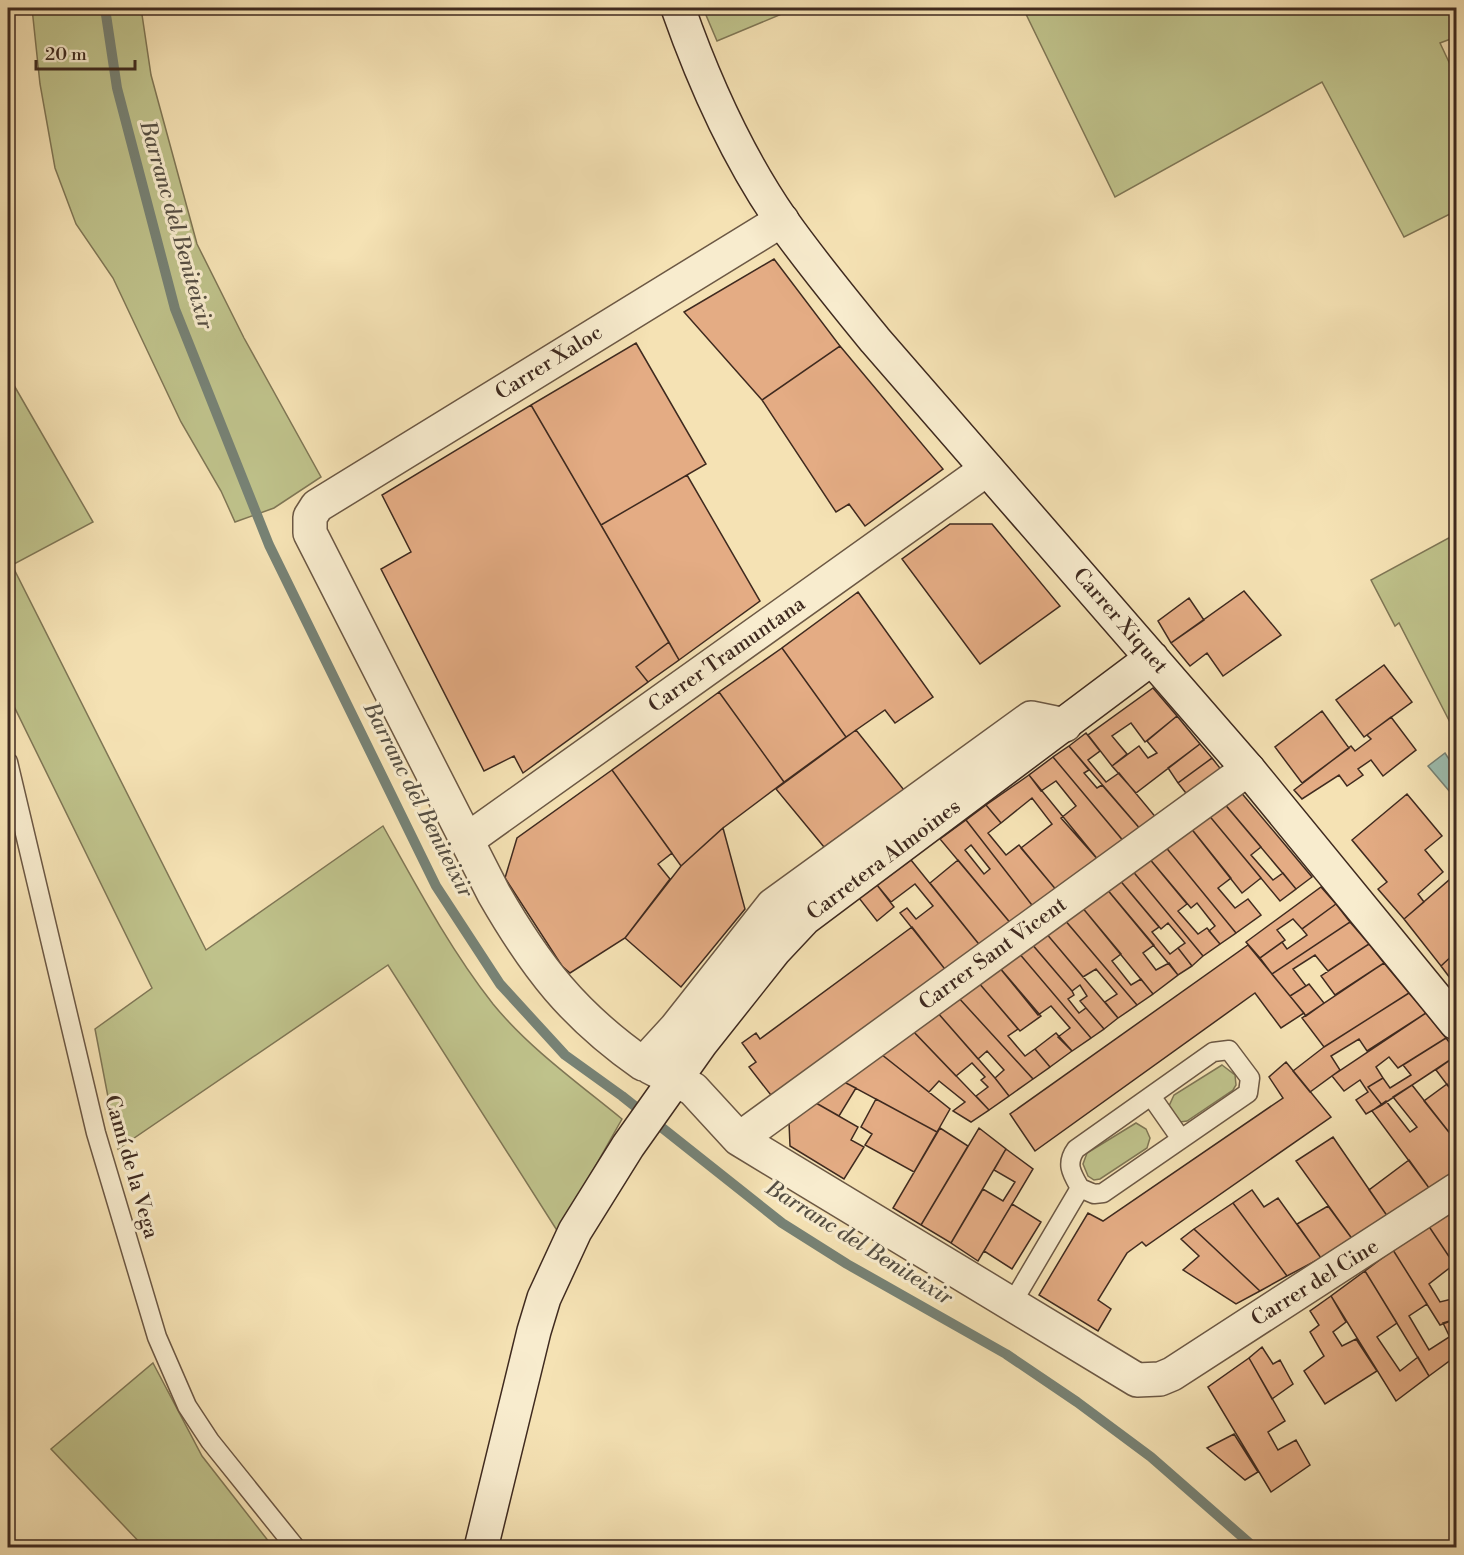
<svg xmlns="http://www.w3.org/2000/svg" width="1464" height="1555" viewBox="0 0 1464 1555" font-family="'Libre Bodoni',serif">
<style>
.green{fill:#bfc28b;stroke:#7f7655;stroke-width:1.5}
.water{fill:#9cbdaf;stroke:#778275;stroke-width:1.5}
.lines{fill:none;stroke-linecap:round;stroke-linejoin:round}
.stream{stroke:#778275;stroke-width:10}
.building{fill:#e4ac84;stroke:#3f2a1f;stroke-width:1.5;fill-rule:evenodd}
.lane-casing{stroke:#6c5844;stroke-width:21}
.street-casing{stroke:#6c5844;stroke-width:36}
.secondary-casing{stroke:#3f2a1f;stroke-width:36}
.lane{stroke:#f8ecce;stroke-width:18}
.street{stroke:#f8ecce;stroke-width:33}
.secondary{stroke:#f8ecce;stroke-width:33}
.labels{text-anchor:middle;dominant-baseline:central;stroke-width:6;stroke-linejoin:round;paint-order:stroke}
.street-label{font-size:21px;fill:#3f2a1f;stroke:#f8ecce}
.water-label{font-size:22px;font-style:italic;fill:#564f43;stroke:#f8ecce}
</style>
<rect width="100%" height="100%" fill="#f5e2b4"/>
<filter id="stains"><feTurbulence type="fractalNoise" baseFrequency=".00333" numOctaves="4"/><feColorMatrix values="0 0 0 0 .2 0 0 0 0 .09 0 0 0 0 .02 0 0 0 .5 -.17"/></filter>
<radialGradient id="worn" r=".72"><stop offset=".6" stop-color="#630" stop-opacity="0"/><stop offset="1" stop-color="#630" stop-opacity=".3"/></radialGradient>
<path class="green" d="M32 8H141L151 75 197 244 244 338 321 477 274 508 235 522 221 491 181 422 113 278 76 224 55 168 40 84Z
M703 8H796L717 41Z
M1023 8H1456V37L1440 43 1456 77V211L1404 237 1322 82 1115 197Z
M8 375 93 522 12 565 206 950 383 826C417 887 450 949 493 1004 529 1048 578 1083 622 1119L558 1232 388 965 118 1149 95 1029 152 988 8 694Z
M1456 534V734L1399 623 1395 626 1371 580Z
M1222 1065 1235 1075 1236 1085 1233 1090 1187 1121 1180 1122 1169 1106 1174 1095Z
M1136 1123 1146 1129 1150 1138 1147 1148 1100 1179 1094 1180 1088 1176 1083 1164 1087 1153Z
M153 1363 202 1456 273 1547H144L51 1449Z"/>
<path class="water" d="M1445 753 1456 770V799L1428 766Z"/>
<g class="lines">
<path class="stream" d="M105 8 117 88 175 309 269 545 436 886 500 984 565 1055 622 1096 782 1223 847 1264 1006 1354 1077 1402 1151 1457 1255 1548"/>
</g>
<path class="building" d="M774 259 840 346 762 400 684 312Z
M636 343 706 464 601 525 531 405Z
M840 346 943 469 865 526 849 504 836 512 762 400Z
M531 405 669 642 636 667 648 682 523 773 514 756 484 771 381 569 411 552 382 495Z
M687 475 760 601 679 660 601 525Z
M950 524H992L1060 606 980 664 902 559Z
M1244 591 1281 635 1223 676 1207 653 1190 666 1171 643Z
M858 592 933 697 895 723 885 710 846 737 782 648Z
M1189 598 1204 620 1171 643 1158 621Z
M669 642 679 660 648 682 636 667Z
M782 648 846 737 784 782 719 692Z
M1384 665 1412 702 1364 737 1336 700Z
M1153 688 1177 716 1145 742 1131 723 1112 736 1127 754 1112 766 1088 735Z
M719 692 784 782 723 828 681 866 612 770Z
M1322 711 1349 748 1302 783 1275 747Z
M1177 716 1200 744 1136 793 1112 766 1139 746 1148 758 1157 753 1147 741Z
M1391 717 1416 750 1383 776 1371 760 1358 769 1363 775 1347 786 1339 775 1302 799 1294 790 1351 746 1355 751 1371 739 1367 735Z
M856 730 904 790 824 847 776 789Z
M1086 733 1100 751 1088 760 1106 782 1119 773 1158 820 1142 831 1069 746Z
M1200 744 1212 758 1178 783 1168 768Z
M1069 746 1089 770 1084 773 1097 788 1102 785 1142 831 1125 843 1053 757Z
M1053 757 1125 843 1100 862 1061 818 1076 806 1056 781 1041 791 1029 775Z
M1212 758 1223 772 1189 797 1178 783Z
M612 770 672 853 658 864 670 879 625 938 570 973 562 966 505 878 517 838Z
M1029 775 1100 862 1058 892 1021 848 1052 824 1032 798 1001 823 986 805Z
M1239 790 1312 877 1296 889 1223 802Z
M1407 794 1442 836 1425 850 1443 872 1418 894 1424 902 1404 919 1378 889 1387 882 1352 840Z
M1223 802 1261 847 1251 855 1273 880 1283 873 1296 889 1280 901 1207 813Z
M986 805 1001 823 988 833 1006 855 1019 845 1058 892 1035 909 966 820Z
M1207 813 1261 878 1242 893 1190 827Z
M966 820 1035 909 1012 925 940 839ZM971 845 990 869 984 874 965 850Z
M1190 827 1231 878 1218 888 1235 908 1248 899 1261 915 1236 933 1164 845Z
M723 828 745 909 681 987 625 938 681 866Z
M1164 845 1236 933 1220 944 1209 931 1215 926 1197 903 1191 908 1148 857Z
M1148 857 1187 904 1178 911 1198 934 1207 928 1220 944 1203 956 1131 869Z
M911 860 982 948 948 973 900 913 907 908 916 919 933 906 915 884 891 902 877 885Z
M958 860 1012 925 982 948 930 883Z
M1131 869 1203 956 1192 966 1178 948 1185 943 1168 923 1161 929 1118 878Z
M1456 874V952L1441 966 1404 919Z
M1118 878 1159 927 1152 932 1170 954 1178 948 1192 966 1178 975 1106 888Z
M877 885 894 907 877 921 859 898Z
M1321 887 1336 904 1302 929 1293 919 1277 930 1285 940 1260 958 1246 942Z
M1106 888 1154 945 1143 953 1156 970 1169 963 1178 975 1153 994 1081 906Z
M1336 904 1350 922 1272 974 1260 958 1282 942 1287 949 1307 935 1302 929Z
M1081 906 1121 954 1112 961 1131 985 1141 979 1153 994 1137 1005 1064 919Z
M1064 919 1137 1005 1118 1018 1105 1002 1117 994 1096 969 1083 977 1045 932Z
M1350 922 1369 944 1328 971 1315 955 1293 969 1306 986 1290 996 1272 974Z
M912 927 948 973 774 1099 749 1067 756 1062 742 1043 756 1033 760 1039Z
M1045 932 1118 1018 1104 1029 1080 1001 1087 996 1080 985 1072 991 1031 943Z
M1031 943 1072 991 1074 995 1068 999 1079 1013 1086 1008 1104 1029 1091 1038 1018 952Z
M1369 944 1384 963 1335 995 1321 976Z
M1248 945 1304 1013 1281 1028 1255 993 1035 1151 1010 1114Z
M1018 952 1091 1038 1072 1051 1058 1037 1070 1028 1051 1006 1038 1015 999 967Z
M1456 952V986L1441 966Z
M1384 963 1409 993 1324 1047 1302 1018Z
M999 967 1041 1016 1020 1031 978 982Z
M978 982 1018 1029 1008 1036 1025 1056 1035 1049 1050 1067 1033 1079 957 996Z
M1309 984 1324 1003 1306 1016 1290 996Z
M1409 993 1426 1013 1367 1051 1359 1039 1331 1056 1340 1070 1310 1092 1293 1071 1324 1047Z
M957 996 1033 1079 1009 1096 995 1078 1004 1070 987 1051 978 1059 937 1012Z
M937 1012 995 1078 1009 1096 989 1110 976 1096 988 1087 981 1080 985 1077 972 1063 956 1076 912 1030Z
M1426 1013 1446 1038 1398 1068 1389 1057 1376 1067 1383 1078 1368 1087 1382 1105 1366 1114 1356 1100 1368 1092 1360 1080 1344 1091 1332 1076Z
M912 1030 989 1110 971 1122 953 1111 965 1102 939 1081 929 1092 881 1054Z
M1056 1033 1072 1051 1050 1067 1035 1049Z
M1446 1038 1456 1051V1056L1382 1105 1368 1087 1383 1078 1390 1088 1411 1075 1403 1065Z
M881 1054 950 1109 937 1132 844 1082Z
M1456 1056V1086L1451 1090 1436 1070Z
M1286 1062 1331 1117 1146 1246 1142 1242 1127 1253 1098 1300 1111 1309 1098 1331 1039 1295 1088 1213 1103 1221 1283 1098 1269 1077Z
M844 1082 856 1088 839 1116 816 1103Z
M1447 1084 1456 1096V1141L1424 1101Z
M1412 1085 1456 1141V1175L1432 1192 1372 1111 1386 1101 1410 1132 1417 1127 1393 1097Z
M876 1099 937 1132 914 1172 865 1145 872 1134 861 1127Z
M816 1103 858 1127 851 1140 864 1147 844 1179 790 1146 789 1122Z
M940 1128 968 1146 921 1225 893 1208Z
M979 1128 1006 1149 951 1243 921 1225Z
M1333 1137 1390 1220 1353 1240 1296 1161Z
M1006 1149 1033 1169 978 1261 951 1243 983 1189 1003 1201 1015 1182 994 1170Z
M1409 1160 1432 1192 1390 1220 1369 1190Z
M1252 1190 1264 1207 1278 1198 1321 1258 1287 1276 1233 1203Z
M1233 1203 1287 1276 1260 1291 1194 1229Z
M1012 1204 1041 1222 1012 1269 984 1251Z
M1328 1206 1353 1240 1321 1258 1297 1224Z
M1449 1209 1456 1220V1279L1452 1261 1428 1225Z
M1428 1225 1452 1261V1266L1429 1284 1440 1302 1456 1298V1319L1440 1325 1393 1250Z
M1194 1229 1260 1291 1236 1304 1183 1270 1199 1256 1181 1239Z
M1393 1250 1427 1304 1409 1316 1429 1350 1449 1337 1456 1350V1356L1429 1376 1365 1271Z
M1365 1271 1397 1323 1377 1337 1400 1371 1418 1357 1429 1376 1396 1401 1331 1296Z
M1331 1296 1346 1322 1333 1332 1342 1346 1356 1339 1377 1371 1325 1404 1304 1371 1324 1356 1310 1332 1319 1325 1310 1311Z
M1456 1319V1350L1443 1323Z
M1262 1347 1273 1364 1280 1360 1293 1384 1272 1399 1249 1358Z
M1249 1358 1285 1421 1268 1432 1278 1450 1296 1440 1310 1465 1271 1492 1208 1387Z
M1234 1434 1258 1472 1245 1480 1207 1448Z"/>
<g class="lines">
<g class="lane-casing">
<path id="lane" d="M8 762 96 1133 157 1337 187 1406 210 1441 296 1548
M1151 1096 1181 1139
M1011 1305 1080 1188 1094 1194 1103 1193 1248 1093 1250 1078 1229 1050 1213 1052 1076 1149C1065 1164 1072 1174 1080 1188"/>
</g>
<g class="street-casing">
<path id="street" d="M782 220 317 506 310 517V533L494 894C536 967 573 1015 643 1064L676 1028 773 905 1031 718 1065 725
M467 840 987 469
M650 1067 693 1089 739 1139 1137 1380 1160 1379 1172 1374 1456 1190
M739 1139 1248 769"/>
</g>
<g class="secondary-casing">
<path id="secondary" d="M678 8C704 82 737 156 782 221 811 262 843 301 875 340L1248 769 1456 1023
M481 1548 534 1331 544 1298 575 1231 628 1146 701 1043 774 951 805 918 1152 658"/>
</g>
<use href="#lane" class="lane"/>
<use href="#street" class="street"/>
<use href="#secondary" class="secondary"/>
</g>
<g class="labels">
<g class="street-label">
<text transform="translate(549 363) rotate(-32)">Carrer Xaloc</text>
<text transform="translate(1120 621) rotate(49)">Carrer Xiquet</text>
<text transform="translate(727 655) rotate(-35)">Carrer Tramuntana</text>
<text transform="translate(884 860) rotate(-37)">Carretera Almoines</text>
<text transform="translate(993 954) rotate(-36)">Carrer Sant Vicent</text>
<text transform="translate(131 1167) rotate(74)">Camí de la Vega</text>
<text transform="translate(1315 1283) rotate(-32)">Carrer del Cine</text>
</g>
<g class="water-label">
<text transform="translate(176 225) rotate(74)">Barranc del Beniteixir</text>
<text transform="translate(418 800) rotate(63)">Barranc del Beniteixir</text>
<text transform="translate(859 1243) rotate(32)">Barranc del Beniteixir</text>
</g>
</g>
<rect width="1464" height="1555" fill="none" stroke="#f5e2b4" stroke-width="30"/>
<rect x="9" y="9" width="1446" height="1537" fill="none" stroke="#3f2a1f" stroke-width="3"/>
<rect x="15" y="15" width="1434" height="1525" fill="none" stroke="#3f2a1f" stroke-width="1.5"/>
<path d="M36 60v9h99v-9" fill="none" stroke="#3f2a1f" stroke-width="3"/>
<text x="45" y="60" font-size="18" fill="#3f2a1f" stroke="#f8ecce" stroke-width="4.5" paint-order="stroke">20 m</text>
<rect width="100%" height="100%" filter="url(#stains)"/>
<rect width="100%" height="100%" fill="url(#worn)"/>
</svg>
